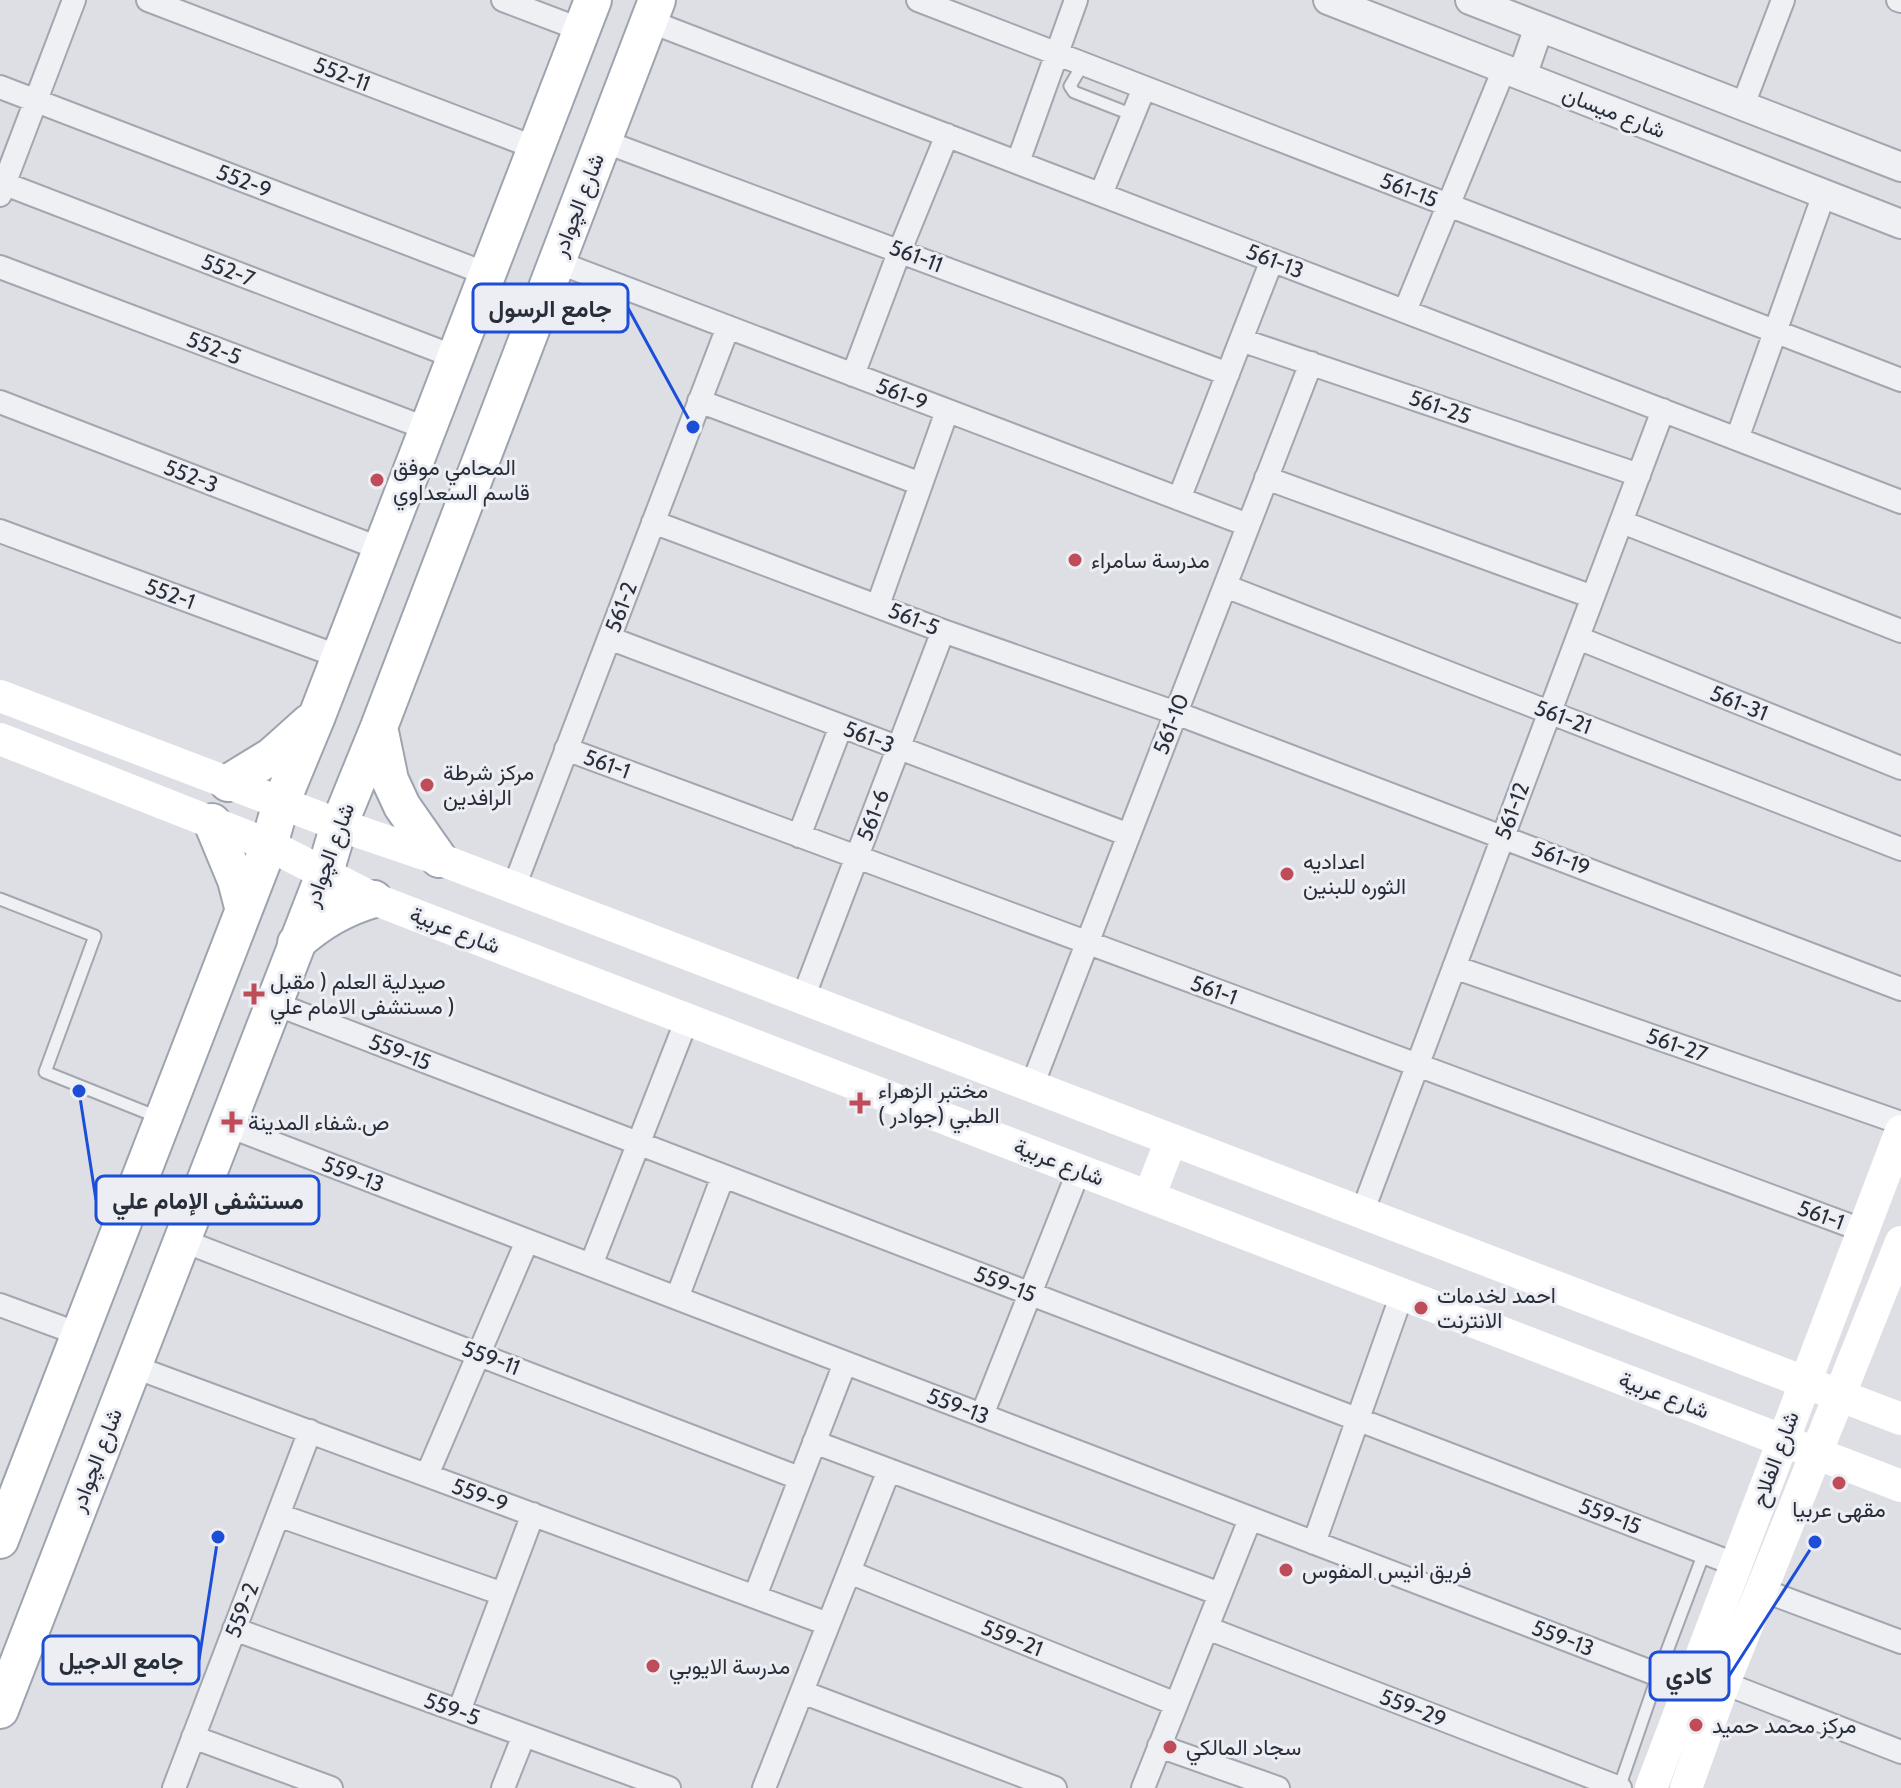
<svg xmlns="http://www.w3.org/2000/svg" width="1901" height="1788" viewBox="0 0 1901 1788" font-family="Cabin,Vazirmatn,sans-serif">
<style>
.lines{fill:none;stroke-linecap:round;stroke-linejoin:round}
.service-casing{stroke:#a3a6ae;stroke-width:15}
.minor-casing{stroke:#a3a6ae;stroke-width:26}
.tertiary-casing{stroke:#a3a6ae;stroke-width:32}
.primary-casing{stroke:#9da4af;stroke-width:40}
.service{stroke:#eff0f4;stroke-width:11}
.minor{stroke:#eff0f4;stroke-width:22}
.tertiary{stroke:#eff0f4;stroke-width:28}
.secondary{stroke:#fff;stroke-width:32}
.primary{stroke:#fff;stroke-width:36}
.poi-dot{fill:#bf4c59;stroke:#eceef3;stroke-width:3}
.labels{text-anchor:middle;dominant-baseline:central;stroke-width:6;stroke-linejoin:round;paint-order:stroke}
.street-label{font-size:22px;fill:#282e3a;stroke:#eceef3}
.poi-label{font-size:22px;fill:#282e3a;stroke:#eceef3;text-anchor:start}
.leader{fill:none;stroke:#1d4ed8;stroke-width:3}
.callout-dot{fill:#1d4ed8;stroke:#eceef3;stroke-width:3}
.callout{fill:#eceef3;stroke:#1d4ed8;stroke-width:3}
.callout-label{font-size:24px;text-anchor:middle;font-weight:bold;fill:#282e3a}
</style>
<rect width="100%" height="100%" fill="#dddfe5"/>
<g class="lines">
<g class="service-casing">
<path id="service" d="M1083 64 1070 86 1074 92 1133 115
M0 899 95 936 45 1072 160 1118
M1619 1788 1658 1675 1704 1553"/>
</g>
<g class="minor-casing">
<path id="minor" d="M148 0 536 148
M503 0 582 30
M918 0 1901 380
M1898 0 1901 1
M649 21 1901 502
M0 87 487 274
M1743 105 1783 0
M603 141 1228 374
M1018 162 1076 0
M0 182 455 357
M1101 194 1144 88
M0 195 74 0
M557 262 1248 525
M0 267 428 429
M1405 311 1504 69
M1241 340 1639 475
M853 375 900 250 947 135
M699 401 921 484
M0 402 381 549
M1737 439 1824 194
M1266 478 1593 597
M1179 499 1272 260
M653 522 943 631 1176 713 1901 989
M1622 522 1901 631
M0 531 340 657
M1225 586 1901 849
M878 605 947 411
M609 638 1129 835
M1578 638 1901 768
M566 749 1862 1230
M799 836 841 726
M514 887 728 327
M1454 967 1901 1123
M803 998 943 631
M273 1003 1737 1565
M1032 1086 1311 363
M226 1125 1690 1687
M1362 1213 1663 410
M181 1240 799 1478
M591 1265 687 1019
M677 1298 723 1176
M0 1305 79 1334
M132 1366 828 1624
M982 1415 1079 1170
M814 1442 1220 1594
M427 1475 527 1241
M278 1515 503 1594
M1314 1543 1402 1294
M849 1572 1176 1704
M1762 1590 1901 1642
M755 1596 845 1363
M1207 1628 1620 1788
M234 1629 669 1788
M1724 1683 1901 1752
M802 1692 1055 1788
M459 1711 533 1514
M193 1737 331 1788
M1159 1746 1278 1788
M174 1788 310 1431
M503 1788 524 1735
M764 1788 889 1470
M1143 1788 1250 1519"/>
</g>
<g class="tertiary-casing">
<path id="tertiary" d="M1328 0 1901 224
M1470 0 1901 167
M1522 76 1539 27"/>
</g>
<g class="primary-casing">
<path id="primary" d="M379 727 390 780 402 806 439 859
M228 783 272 756 310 722
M212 822 236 880 243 907
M296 943C320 922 343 908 374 899
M0 1540 269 845 281 803 317 716 593 0
M0 1710 325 872 339 825 379 727 657 0"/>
</g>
<use href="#service" class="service"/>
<use href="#minor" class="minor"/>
<use href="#tertiary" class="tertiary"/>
<path class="secondary" d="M0 696 339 825 439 859 1901 1419
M0 739 269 845 374 899 1901 1486
M1149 1197 1171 1140
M1651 1788 1901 1131
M1686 1788 1724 1683 1901 1242"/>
<use href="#primary" class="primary"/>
</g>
<g class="poi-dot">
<circle cx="377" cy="480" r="8"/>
<circle cx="1075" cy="560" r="8"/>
<circle cx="427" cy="785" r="8"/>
<circle cx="1287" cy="874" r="8"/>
<path d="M250 982h8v8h8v8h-8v8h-8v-8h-8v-8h8z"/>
<path d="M856 1091h8v8h8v8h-8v8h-8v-8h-8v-8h8z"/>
<path d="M228 1110h8v8h8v8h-8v8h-8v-8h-8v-8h8z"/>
<circle cx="1421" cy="1308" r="8"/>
<circle cx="1839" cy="1483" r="8"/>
<circle cx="1286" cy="1570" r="8"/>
<circle cx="653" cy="1666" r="8"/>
<circle cx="1696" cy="1725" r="8"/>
<circle cx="1170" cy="1747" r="8"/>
</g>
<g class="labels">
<g class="street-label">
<text transform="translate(342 74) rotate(21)">552-11</text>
<text transform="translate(1614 112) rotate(21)">شارع ميسان</text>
<text transform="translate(244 181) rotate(21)">552-9</text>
<text transform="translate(1409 190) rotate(21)">561-15</text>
<text transform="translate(578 205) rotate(-69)">شارع الچوادر</text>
<text transform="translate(916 256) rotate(21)">561-11</text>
<text transform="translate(1275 261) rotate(21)">561-13</text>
<text transform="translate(228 270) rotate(21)">552-7</text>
<text transform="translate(214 348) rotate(21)">552-5</text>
<text transform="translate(902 394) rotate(21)">561-9</text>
<text transform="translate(1440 407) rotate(19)">561-25</text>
<text transform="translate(191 476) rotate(21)">552-3</text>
<text transform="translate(170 594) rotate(20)">552-1</text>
<text transform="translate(621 607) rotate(-69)">561-2</text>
<text transform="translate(914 619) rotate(22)">561-5</text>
<text transform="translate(1739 703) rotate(22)">561-31</text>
<text transform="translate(1563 717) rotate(21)">561-21</text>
<text transform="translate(1171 724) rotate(-69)">561-10</text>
<text transform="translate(869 737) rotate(21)">561-3</text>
<text transform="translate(607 764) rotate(20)">561-1</text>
<text transform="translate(1512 811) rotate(-69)">561-12</text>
<text transform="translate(873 815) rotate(-69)">561-6</text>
<text transform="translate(329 855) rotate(-70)">شارع الچوادر</text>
<text transform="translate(1561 858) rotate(21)">561-19</text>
<text transform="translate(455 930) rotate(21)">شارع عربية</text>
<text transform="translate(1214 990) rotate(20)">561-1</text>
<text transform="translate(1677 1045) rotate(19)">561-27</text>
<text transform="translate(400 1052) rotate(21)">559-15</text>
<text transform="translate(1059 1162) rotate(21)">شارع عربية</text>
<text transform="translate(353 1174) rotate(21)">559-13</text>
<text transform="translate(1821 1215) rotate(20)">561-1</text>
<text transform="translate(1005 1284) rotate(21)">559-15</text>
<text transform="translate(491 1358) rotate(21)">559-11</text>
<text transform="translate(1664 1395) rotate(21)">شارع عربية</text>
<text transform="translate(958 1406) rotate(21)">559-13</text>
<text transform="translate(1775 1459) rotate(-70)">شارع الفلاح</text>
<text transform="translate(96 1460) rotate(-69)">شارع الچوادر</text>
<text transform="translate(480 1495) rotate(20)">559-9</text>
<text transform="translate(1610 1516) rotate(21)">559-15</text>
<text transform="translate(242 1610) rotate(-69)">559-2</text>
<text transform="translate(1012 1638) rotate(22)">559-21</text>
<text transform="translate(1563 1638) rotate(21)">559-13</text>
<text transform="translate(1413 1708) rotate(21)">559-29</text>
<text transform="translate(452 1709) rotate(20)">559-5</text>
</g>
<g class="poi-label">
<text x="393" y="467">المحامي موفق<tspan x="393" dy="25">قاسم السعداوي</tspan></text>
<text x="1091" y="560">مدرسة سامراء</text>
<text x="443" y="772">مركز شرطة<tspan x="443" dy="25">الرافدين</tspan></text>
<text x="1303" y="861">اعداديه<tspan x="1303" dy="25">الثوره للبنين</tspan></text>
<text x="270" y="981">صيدلية العلم ( مقبل<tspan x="270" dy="25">مستشفى الامام علي )</tspan></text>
<text x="878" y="1090">مختبر الزهراء<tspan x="878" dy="25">الطبي (جوادر )</tspan></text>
<text x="248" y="1122">ص.شفاء المدينة</text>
<text x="1437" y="1295">احمد لخدمات<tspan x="1437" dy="25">الانترنت</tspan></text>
<text x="1839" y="1509" text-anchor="middle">مقهى عربيا</text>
<text x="1302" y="1570">فريق انيس المفوس</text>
<text x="669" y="1666">مدرسة الايوبي</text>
<text x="1712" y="1725">مركز محمد حميد</text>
<text x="1186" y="1747">سجاد المالكي</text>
</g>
</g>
<path class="leader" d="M693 427L628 308M79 1091L96 1200M218 1537L199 1660M1815 1542L1729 1676"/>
<g class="callout-dot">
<circle cx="693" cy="427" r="8"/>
<circle cx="79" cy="1091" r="8"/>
<circle cx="218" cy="1537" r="8"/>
<circle cx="1815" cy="1542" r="8"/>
</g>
<g class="callout">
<rect x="473" y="284" width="155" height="48" rx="8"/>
<rect x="96" y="1176" width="223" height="48" rx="8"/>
<rect x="43" y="1636" width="156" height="48" rx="8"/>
<rect x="1650" y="1652" width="79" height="48" rx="8"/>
</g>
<g class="callout-label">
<text x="550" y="317">جامع الرسول</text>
<text x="208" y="1209">مستشفى الإمام علي</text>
<text x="121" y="1669">جامع الدجيل</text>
<text x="1689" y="1684">كادي</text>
</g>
</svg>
